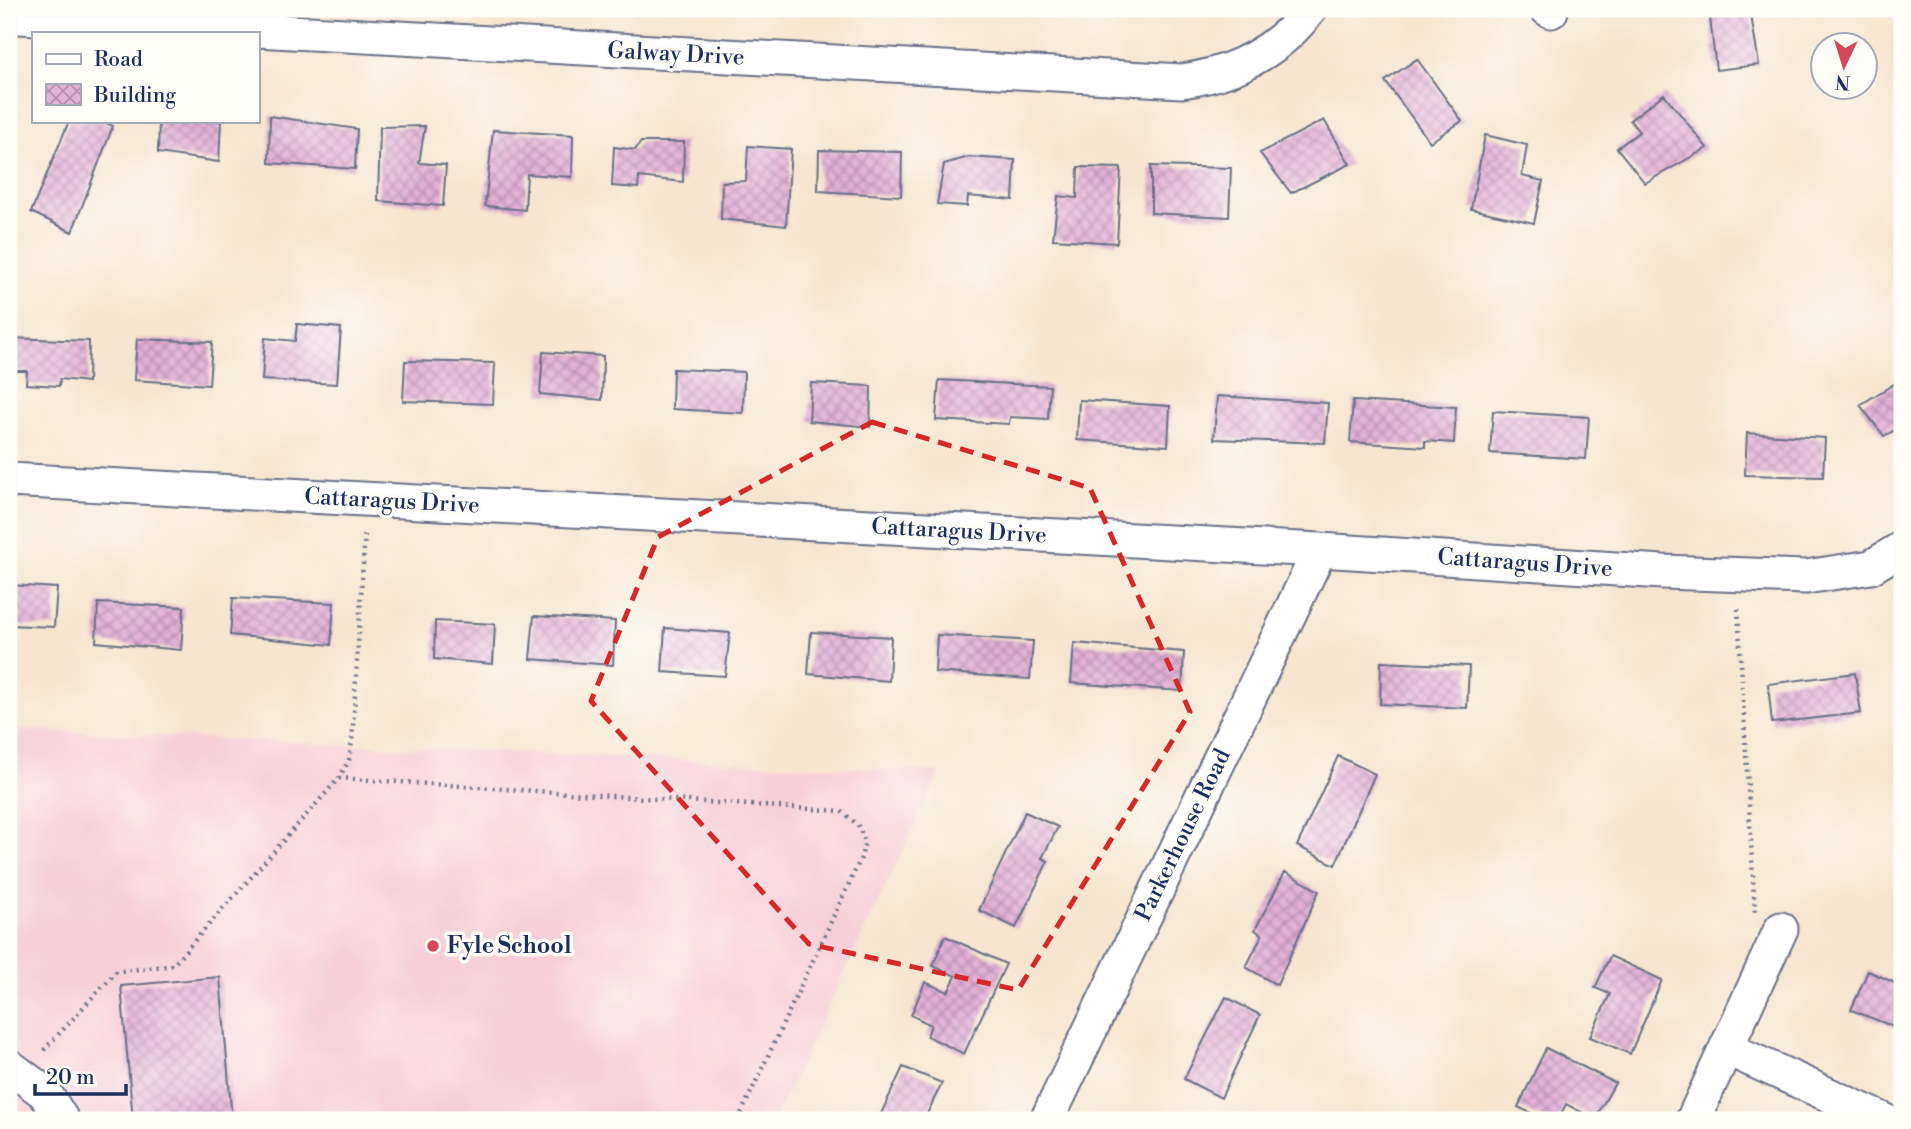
<svg xmlns="http://www.w3.org/2000/svg" width="1911" height="1129" viewBox="0 0 1911 1129" font-family="'Libre Bodoni',serif">
<style>
.built{fill:#f6cfd8}
.building{fill:url(#building-cross-hatch)}
.lines{fill:none;stroke-linecap:round;stroke-linejoin:round}
.minor-casing{stroke:#686f86;stroke-width:37}
.path{stroke:#686f86;stroke-width:4.5;stroke-dasharray:2 5;stroke-linecap:butt}
.minor{stroke:#fff;stroke-width:33}
.marked{fill:none;stroke:#d62828;stroke-width:5;stroke-dasharray:14 9;stroke-linejoin:round}
.poi-dot{fill:#d1495b;stroke:#fdfcf7;stroke-width:2.5}
.labels{text-anchor:middle;dominant-baseline:central;stroke-width:7;stroke-linejoin:round;paint-order:stroke}
.street-label{font-size:23px;fill:#1b2f5e;stroke:#fdfcf7}
.poi-label{font-size:23px;font-weight:bold;fill:#1b2f5e;stroke:#fdfcf7;text-anchor:start}
</style>
<defs>
<pattern id="building-cross-hatch" width="8" height="8" patternUnits="userSpaceOnUse" patternTransform="scale(1.75)"><rect width="8" height="8" fill="#e3b1d6"/><path d="M0 0l8 8M0 8l8-8" fill="none" stroke="#b790b1"/></pattern>
</defs>
<rect width="100%" height="100%" fill="#fdfcf7"/>
<filter id="ink" filterUnits="userSpaceOnUse"><feTurbulence type="fractalNoise" baseFrequency=".0143" numOctaves="2"/><feDisplacementMap in="SourceGraphic" scale="14" xChannelSelector="R" yChannelSelector="G"/><feConvolveMatrix kernelMatrix="1 2 1 2 8 2 1 2 1" color-interpolation-filters="sRGB"/></filter>
<filter id="wash" filterUnits="userSpaceOnUse"><feTurbulence type="fractalNoise" baseFrequency=".00686" numOctaves="4" result="noise"/><feDisplacementMap in="SourceGraphic" scale="28" xChannelSelector="R" yChannelSelector="G"/><feGaussianBlur stdDeviation="1.57" result="paint"/><feColorMatrix in="noise" values="0 0 0 0 0 0 0 0 0 0 0 0 0 0 0 0 0 1.4 0 .05"/><feComposite in="paint" operator="in"/></filter>
<g filter="url(#wash)">
<rect width="100%" height="100%" fill="#f6e5d0"/>
<path class="built" d="M9 729 940 772 774 1120H9Z"/>
<g id="blocks">
<path class="building" d="M1709 9H1750L1759 65 1716 70Z
M1417 59 1462 121 1430 142 1385 81Z
M1664 94 1707 148 1645 183 1617 148 1639 132 1630 120Z
M270 116 357 129 355 169 269 163Z
M1324 120 1350 164 1291 193 1260 153Z
M69 121H102L113 126 72 232 31 212Z
M159 121H221L219 162 158 153Z
M425 126 419 163 446 165 443 206 378 201 380 127Z
M493 130 573 135 572 177 527 174 525 210 485 206Z
M1485 135 1527 145 1522 176 1543 181 1534 223 1471 209Z
M641 142H684L683 182 639 177 638 188 612 186 614 147 635 150Z
M748 146 791 149 786 226 721 219 722 182 746 181Z
M819 150 902 152 901 196 818 191Z
M969 157 1015 160 1013 200 968 196 967 206 937 204 944 164Z
M1151 166 1231 168 1229 217 1151 213Z
M1078 167 1121 168 1117 243 1053 239 1058 196 1077 198Z
M297 324 341 328 337 384 262 380 265 338 295 341Z
M9 338 89 341 88 382 60 379 59 386 26 384 27 371H9Z
M137 339 212 342 209 385 134 380Z
M543 352 603 356 602 400 540 394Z
M405 361 495 363 493 404 403 401Z
M673 369 744 372 743 413 672 409Z
M1902 379V426L1884 436 1860 405Z
M939 380 1050 386 1048 419 1010 417 1009 424 936 420Z
M811 383 871 386 870 427 809 421Z
M1217 396 1328 403 1325 443 1214 439Z
M1079 400 1170 406 1168 446 1077 440Z
M1353 401 1456 407 1454 443 1425 441V447L1350 442Z
M1493 411 1589 417 1586 459 1490 453Z
M1747 433 1825 438 1823 477 1745 475Z
M9 585 57 588 54 627 9 625Z
M233 598 334 603 331 645 230 635Z
M98 603 184 607 181 650 96 642Z
M534 616 615 621 613 665 530 659Z
M435 621 495 624 493 664 434 659Z
M665 628 730 633 725 676 662 672Z
M811 632 891 637 889 681 808 674Z
M937 635 1033 641 1030 679 935 672Z
M1074 643 1184 652 1182 691 1071 683Z
M1381 662 1469 666 1467 708 1380 704Z
M1855 673 1861 713 1772 723 1768 684Z
M1338 756 1375 774 1335 865 1297 846Z
M1025 812 1058 827 1042 858 1048 861 1016 928 979 910Z
M1285 872 1319 891 1277 985 1246 967 1262 935 1255 930Z
M945 936 1006 964 964 1054 927 1036 931 1025 911 1015 925 982 948 992 956 976 933 966Z
M1610 956 1662 980 1630 1054 1590 1037 1610 994 1595 988Z
M1868 971 1902 986V1030L1851 1010Z
M220 977 232 1120H133L121 986Z
M1226 997 1260 1015 1221 1098 1184 1079Z
M1546 1048 1615 1083 1595 1119 1566 1104 1558 1120H1546L1518 1107Z
M903 1067 942 1083 924 1120H878Z"/>
</g>
</g>
<g filter="url(#ink)">
<use href="#blocks" fill-opacity="0" stroke="#686f86" stroke-width="2"/>
<g class="lines">
<g class="minor-casing">
<path id="minor" d="M1547 9 1551 11
M19 17 1182 81C1233 74 1278 52 1310 9
M9 480 1320 550 1663 572 1806 577 1871 567 1902 548
M1728 1049 1884 1120
M9 1066 45 1093 62 1120
M1047 1120 1320 550
M1693 1120 1781 929"/>
</g>
<path class="path" d="M1738 609 1755 913
M339 778 841 811 857 824 865 841 861 858 738 1120
M44 1050 116 972 173 965 339 778 349 760 352 742 365 531"/>
<use href="#minor" class="minor"/>
</g>
</g>
<path class="marked" d="M872 422 1090 488 1190 712 1018 990 809 944 591 701 658 537Z"/>
<circle class="poi-dot" cx="433" cy="946" r="7"/>
<g class="labels">
<g class="street-label">
<text transform="translate(676 54) rotate(3)">Galway Drive</text>
<text transform="translate(392 501) rotate(3)">Cattaragus Drive</text>
<text transform="translate(959 531) rotate(3)">Cattaragus Drive</text>
<text transform="translate(1525 563) rotate(4)">Cattaragus Drive</text>
<text transform="translate(1183 835) rotate(-64)">Parkerhouse Road</text>
</g>
<g class="poi-label">
<text x="447" y="946">Fyle School</text>
</g>
</g>
<rect width="1911" height="1129" fill="none" stroke="#fdfcf7" stroke-width="35"/>
<rect x="32" y="32" width="228" height="91" fill="#fdfcf7" stroke="#a3aaba" stroke-width="2"/>
<rect x="46" y="54" width="35" height="10" fill="#ffffff" stroke="#a3aaba" stroke-width="2"/>
<text x="94" y="66" font-size="21" fill="#1b2f5e">Road</text>
<rect x="46" y="84" width="35" height="21" fill="url(#building-cross-hatch)" stroke="#a3aaba" stroke-width="2"/>
<text x="94" y="102" font-size="21" fill="#1b2f5e">Building</text>
<g transform="translate(1844 66) rotate(184)"><circle r="33" fill="#fdfcf7" stroke="#a3aaba" stroke-width="2"/>
<path d="M0-5L12 26L0 18L-12 26Z" fill="#d1495b"/>
<text y="-10" font-size="19" font-weight="bold" text-anchor="middle" fill="#1b2f5e">N</text>
</g>
<path d="M35 1084v10h91v-10" fill="none" stroke="#1b2f5e" stroke-width="3.5"/>
<text x="46" y="1084" font-size="21" fill="#1b2f5e" stroke="#fdfcf7" stroke-width="5" paint-order="stroke">20 m</text>
</svg>
